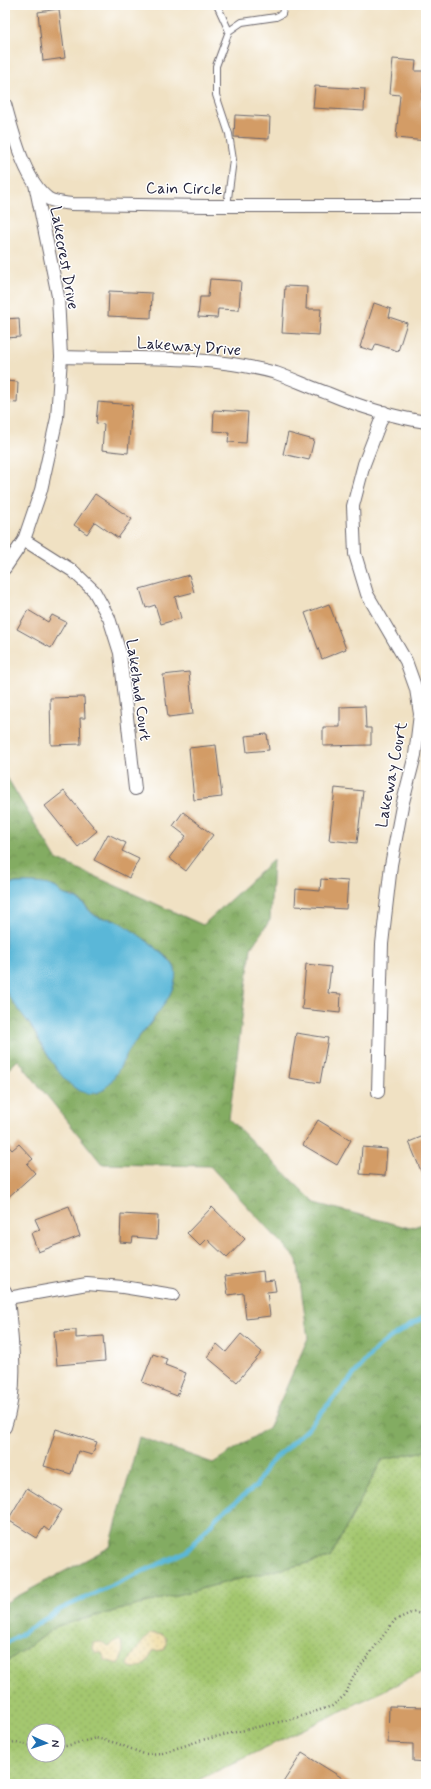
<svg xmlns="http://www.w3.org/2000/svg" width="431" height="1789" viewBox="0 0 431 1789" font-family="Mynerve,sans-serif">
<style>
.grass{fill:url(#grass-dots);stroke:#637456;fill-rule:evenodd}
.forest{fill:url(#forest-crowns);stroke:#52674e}
.sand{fill:url(#sand-dots);stroke:#887e6c}
.water{fill:#5ab7d8;stroke:#3e6c8a}
.lines{fill:none;stroke-linecap:round;stroke-linejoin:round}
.stream{stroke:#5ab7d8;stroke-width:4.5}
.building{fill:#d39c66}
.service-casing{stroke:#6a656b;stroke-width:8}
.minor-casing{stroke:#6a656b;stroke-width:14}
.path{stroke:#6a656b;stroke-width:2.5;stroke-dasharray:1 3;stroke-linecap:butt}
.service{stroke:#fff;stroke-width:6}
.minor{stroke:#fff;stroke-width:12}
.labels{text-anchor:middle;dominant-baseline:central;stroke-width:3;stroke-linejoin:round;paint-order:stroke}
.street-label{font-size:16px;fill:#22223b;stroke:#fff}
</style>
<defs>
<pattern id="grass-dots" width="8" height="8" patternUnits="userSpaceOnUse"><rect width="8" height="8" fill="#a4c770"/><path d="M2 2h.1M6 6h.1" fill="none" stroke="#8dab62" stroke-width="1.8" stroke-linecap="round"/></pattern>
<pattern id="forest-crowns" width="20" height="18" patternUnits="userSpaceOnUse"><rect width="20" height="18" fill="#83ac62"/><path d="M2 6a3 3 0 1 1 6 0M12 15a3 3 0 1 1 6 0" fill="none" stroke="#6b8c52"/></pattern>
<pattern id="sand-dots" width="8" height="8" patternUnits="userSpaceOnUse"><rect width="8" height="8" fill="#eeda9e"/><path d="M2 2h.1M6 6h.1" fill="none" stroke="#ccbb89" stroke-width="1.8" stroke-linecap="round"/></pattern>
</defs>
<rect width="100%" height="100%" fill="#fff"/>
<filter id="ink" filterUnits="userSpaceOnUse"><feTurbulence type="fractalNoise" baseFrequency=".025" numOctaves="2"/><feDisplacementMap in="SourceGraphic" scale="8" xChannelSelector="R" yChannelSelector="G"/><feConvolveMatrix kernelMatrix="1 2 1 2 8 2 1 2 1" color-interpolation-filters="sRGB"/></filter>
<filter id="wash" filterUnits="userSpaceOnUse"><feTurbulence type="fractalNoise" baseFrequency=".012" numOctaves="4" result="noise"/><feDisplacementMap in="SourceGraphic" scale="16" xChannelSelector="R" yChannelSelector="G"/><feGaussianBlur stdDeviation="0.9" result="paint"/><feColorMatrix in="noise" values="0 0 0 0 0 0 0 0 0 0 0 0 0 0 0 0 0 1.4 0 .05"/><feComposite in="paint" operator="in"/></filter>
<g filter="url(#wash)">
<rect width="100%" height="100%" fill="#f0e1c3"/>
<path class="grass" d="M426 1451V1675L422 1672 190 1784H5V1663L57 1626 243 1578 330 1558 382 1460ZM34 1731H58V1755H34Z"/>
<path class="forest" d="M5 774 56 859 203 925 273 860 270 920 251 948 229 1119 315 1203 410 1228 426 1223V1451L382 1460 330 1558 243 1578 57 1626 5 1663V1603L110 1547 139 1437 213 1463 269 1427 308 1338 297 1260 210 1166 102 1164 18 1060 5 1072V989L32 1028 51 1061 117 1071 131 1046 151 1023 169 995 175 969 171 961 157 949 114 919 101 918 93 914 82 902 73 896 64 895 55 887 42 884 17 883 5 885Z"/>
<path class="sand" d="M151 1633 163 1635C167 1639 167 1645 164 1650L153 1651C147 1661 145 1671 130 1667L128 1664C133 1652 142 1642 151 1633Z
M119 1640C126 1645 123 1658 118 1664L105 1660 102 1653 95 1652 93 1648V1643C100 1641 104 1642 109 1647L115 1641Z"/>
<path class="water" d="M17 883C29 883 45 882 56 888 59 890 61 894 65 895 71 897 76 898 81 902 88 908 91 915 100 918 104 919 110 918 115 920 126 925 172 957 175 969 181 993 144 1028 132 1046 123 1058 112 1090 96 1093 66 1099 45 1048 32 1028 27 1019 6 996 5 988 3 978 5 967 5 958 5 933 5 909 5 885Z"/>
<g class="lines">
<path class="stream" d="M5 1644 61 1609 187 1551 218 1516 256 1486 267 1466 307 1429 375 1350 391 1337 426 1316"/>
</g>
<g id="blocks">
<path class="building" d="M59 9 65 58 43 61 38 12Z
M393 59 416 61 415 71H425L421 106H426V141L396 138 400 95 390 94Z
M315 86 365 89 364 111 313 108Z
M235 115 270 117 269 139 234 137Z
M210 279 241 281 239 310 218 309 217 318 198 317 200 297H208Z
M285 286 307 287 306 309H321L319 335 282 333Z
M109 291 152 293 151 318 108 316Z
M374 303 391 309 389 317 407 323 398 351 376 344 373 351 360 347Z
M19 318 20 337 5 338V319Z
M5 381 18 382 17 403 5 402Z
M98 402 132 405 128 453 102 450 104 424 96 423Z
M214 410 248 412 246 443 228 442 229 432 213 431Z
M288 433 314 440 309 460 283 454Z
M95 494 132 519 118 538 95 522 87 534 74 525Z
M189 575 194 592 175 597 181 618 161 624 155 605 146 608 140 589Z
M329 604 346 649 322 659 305 613Z
M28 610 48 622 52 615 66 622 51 648 17 629Z
M189 672 193 714 168 717 163 675Z
M84 697 85 718H80L81 744 51 745 50 698Z
M365 706 366 728H371V745L323 746V727H340V707Z
M267 734 269 750 247 752 245 736Z
M216 745 222 797 194 800 189 748Z
M335 788 363 791 357 843 329 840Z
M64 791 97 831 78 847 45 806Z
M183 812 213 835 186 871 169 858 186 836 173 826Z
M108 834 126 843 122 851 139 859 129 878 94 860Z
M321 879 348 881 346 909 295 906 296 889 320 891Z
M306 964 331 967 328 993 341 994 340 1013 302 1009Z
M296 1033 328 1038 320 1083 289 1078Z
M318 1120 351 1140 337 1165 303 1145Z
M426 1135V1183L409 1142Z
M5 1142 12 1150 19 1144 33 1159 27 1164 35 1173 5 1200Z
M362 1147 387 1149 385 1176 360 1174Z
M69 1206 80 1236 38 1252 31 1233 40 1230 35 1219Z
M212 1207 245 1239 227 1258 207 1239 200 1246 187 1233Z
M121 1214 158 1216 157 1239 133 1237 132 1243 120 1242Z
M263 1271 264 1281 274 1280 276 1291 267 1292 270 1316 246 1319 243 1293 228 1295 225 1276Z
M76 1330V1338L103 1336 105 1361 57 1365 54 1331Z
M241 1334 262 1352 237 1382 207 1357 217 1344 226 1352Z
M153 1354 167 1359 165 1365 186 1373 177 1396 142 1382Z
M56 1429 97 1442 92 1455 78 1451 71 1474 44 1466Z
M27 1488 62 1510 49 1531 44 1527 37 1538 8 1520Z
M389 1706 426 1707V1762L413 1761V1744L388 1743Z
M302 1753 352 1784H282Z"/>
</g>
</g>
<g filter="url(#ink)">
<use href="#blocks" fill-opacity="0" stroke="#6a656b" stroke-width="1"/>
<g class="lines">
<g class="service-casing">
<path id="service" d="M217 5 229 31
M227 206 233 160 229 134 216 95V66L229 31 242 22 276 17 282 14 284 5"/>
</g>
<g class="minor-casing">
<path id="minor" d="M5 104C13 132 24 181 49 199 54 202 65 203 71 204L206 206H426
M61 357C131 359 208 354 276 373 293 379 310 387 327 393 358 406 393 417 426 422
M24 540 73 571 94 591 109 618 120 653 135 789
M5 568 24 540 41 490 57 418 61 357 58 296 35 184
M378 1092 382 944 391 865 402 806 415 755 420 714 416 689 406 661 367 594 355 554 353 506 364 464 384 412
M5 1291 8 1298C12 1340 19 1387 5 1427
M8 1298 87 1284 123 1287 173 1295"/>
</g>
<path class="path" d="M5 1741 34 1746
M58 1748 96 1738 116 1743 144 1754 162 1753 202 1740 296 1718 332 1706 344 1696 356 1672 395 1620 413 1612 426 1615"/>
<use href="#service" class="service"/>
<use href="#minor" class="minor"/>
</g>
</g>
<g class="labels">
<g class="street-label">
<text transform="translate(184 189) rotate(1)">Cain Circle</text>
<text transform="translate(64 258) rotate(80)">Lakecrest Drive</text>
<text transform="translate(189 347) rotate(4)">Lakeway Drive</text>
<text transform="translate(138 690) rotate(82)">Lakeland Court</text>
<text transform="translate(392 775) rotate(-79)">Lakeway Court</text>
</g>
</g>
<rect width="431" height="1789" fill="none" stroke="#fff" stroke-width="20"/>
<g transform="translate(46 1743) rotate(93)"><circle r="19" fill="#ffffff" stroke="#a7a7b1"/>
<path d="M0-3L7 15L0 10L-7 15Z" fill="#1f6fb2"/>
<text y="-6" font-size="11" font-weight="bold" text-anchor="middle" fill="#22223b">N</text>
</g>
</svg>
